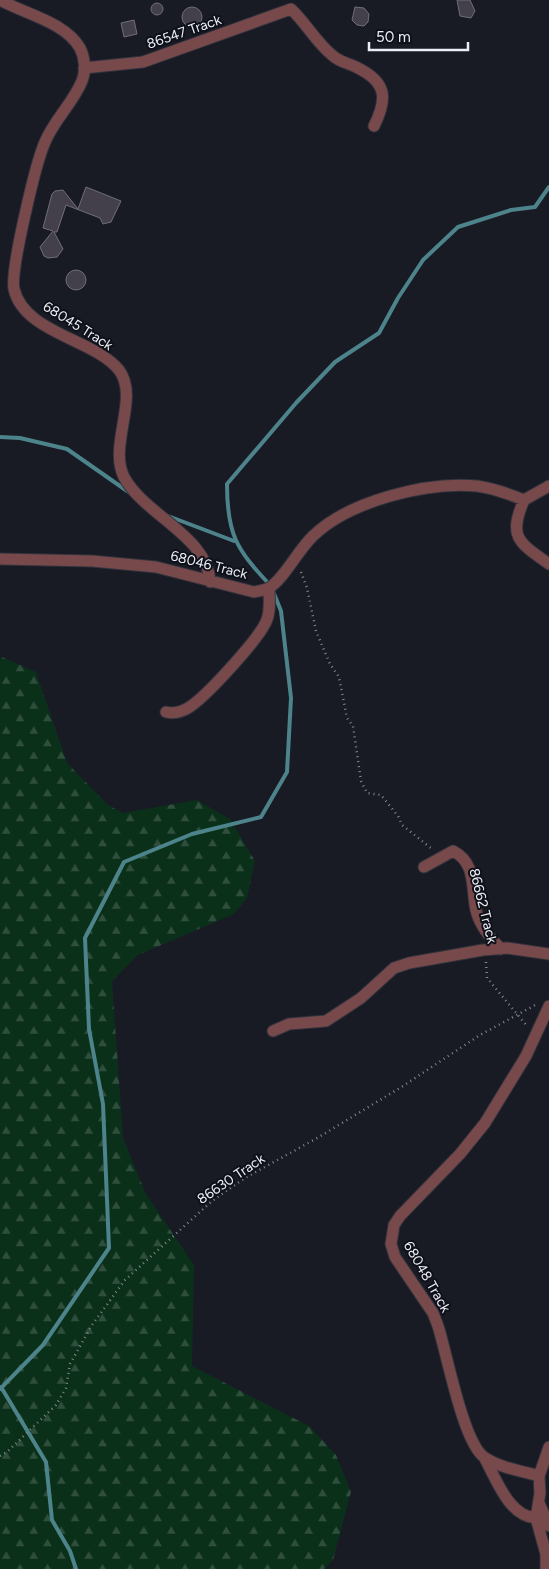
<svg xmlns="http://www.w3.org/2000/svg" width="549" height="1569" viewBox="0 0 549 1569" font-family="Figtree,sans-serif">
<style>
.forest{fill:url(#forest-firs)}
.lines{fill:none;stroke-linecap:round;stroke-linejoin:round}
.stream{stroke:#4d838a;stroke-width:4}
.building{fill:#44404b;stroke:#716d79}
.street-casing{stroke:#32333d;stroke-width:13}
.path{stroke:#85868f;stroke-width:2.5;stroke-dasharray:1 4;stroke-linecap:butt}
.street{stroke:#78494b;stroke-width:11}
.labels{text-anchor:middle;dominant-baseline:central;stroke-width:4;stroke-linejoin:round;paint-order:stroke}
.street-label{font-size:14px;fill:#edeef5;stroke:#0f111a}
</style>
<defs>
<pattern id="forest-firs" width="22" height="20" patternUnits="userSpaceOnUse" patternTransform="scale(1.25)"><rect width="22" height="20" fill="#0b301a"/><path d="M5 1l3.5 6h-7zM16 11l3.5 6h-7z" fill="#2f4e3c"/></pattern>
</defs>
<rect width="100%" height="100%" fill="#181a24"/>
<path class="forest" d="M2 657 36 672 67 763 108 805 123 813 197 800 230 819 255 861 247 898 234 914 138 955 112 981 123 1138 146 1194 194 1265 192 1366 309 1426 336 1455 351 1492 333 1560 324 1569H0V659Z"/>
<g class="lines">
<path class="stream" d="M0 437 20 438 67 449 130 493
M168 516 234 541
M270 585C236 549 227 534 227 484L296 403 335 362 379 333 398 298 423 260 458 227 511 210 535 207 549 187
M1 1387 46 1462 52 1520 70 1551 76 1569
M0 1389 43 1345 109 1248 103 1104 89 1029 85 938 124 862 192 834 261 817 287 772 291 698 281 611 273 591"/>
</g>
<path class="building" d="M457 0H470L475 11 471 18 460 16Z
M151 9a6 6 0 1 1 12 0a6 6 0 1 1-12 0Z
M355 7 364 8 369 14 368 22 364 26 357 25 352 20Z
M182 17a10 10 0 1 1 20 0a10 10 0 1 1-20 0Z
M134 20 137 34 124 37 121 23Z
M86 187 121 201 111 222 103 224 100 218 66 205 57 232H54L63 249 57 257 48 258 44 256 40 247 53 231 43 228 52 194 55 191 63 190 78 209Z
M66 280a10 10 0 1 1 20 0a10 10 0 1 1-20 0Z"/>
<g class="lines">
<g class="street-casing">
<path id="street" d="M0 0C25 14 65 22 80 48 85 58 86 71 82 81 73 103 54 120 45 142 36 162 10 271 14 289 24 333 94 339 119 370 140 398 108 445 124 477 144 515 208 536 210 582
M84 68 143 62 291 9C306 23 316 42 332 55 339 62 348 63 356 67 387 82 388 98 374 126
M524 500C508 537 518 542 549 564
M0 559 92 561 156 567 254 592C259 591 265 590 269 588 284 579 298 550 313 536 349 501 428 481 477 486 493 488 509 494 524 500L549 486
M166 712C174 714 181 712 188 708 205 698 257 641 266 622 271 612 269 600 269 588
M424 867 453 851C477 863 471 889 476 910 479 924 491 939 501 949
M273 1031 289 1024 326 1021 361 998 394 968 409 963 483 950 507 948 549 954
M484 1457C496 1478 508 1516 536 1518
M539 1476C522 1471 500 1468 484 1457 463 1442 447 1354 438 1326L433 1313 395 1257 391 1244 394 1225 400 1216 460 1154 485 1123 526 1056 549 1006
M539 1503 549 1526
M546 1569V1554L536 1518 540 1493 539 1476 549 1447"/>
</g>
<path class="path" d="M301 572 307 588 316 631 330 664 339 677 347 718 353 726 361 781 367 793 381 795 398 816 402 825 432 849
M486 962 487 978 527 1026
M0 1456 7 1452 56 1405 66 1388 70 1364 92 1325 125 1280 212 1201 245 1178 319 1137 403 1086 480 1035 537 1004"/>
<use href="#street" class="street"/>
</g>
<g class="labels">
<g class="street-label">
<text transform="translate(184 32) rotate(-19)">86547 Track</text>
<text transform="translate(78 326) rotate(32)">68045 Track</text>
<text transform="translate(209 565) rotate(14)">68046 Track</text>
<text transform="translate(483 906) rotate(76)">86662 Track</text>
<text transform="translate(231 1179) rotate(-34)">86630 Track</text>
<text transform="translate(427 1277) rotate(60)">68048 Track</text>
</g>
</g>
<path d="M369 42v8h99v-8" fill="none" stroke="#edeef5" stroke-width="2.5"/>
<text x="376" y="42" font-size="15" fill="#edeef5" stroke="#0f111a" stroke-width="4" paint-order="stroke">50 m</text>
</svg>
